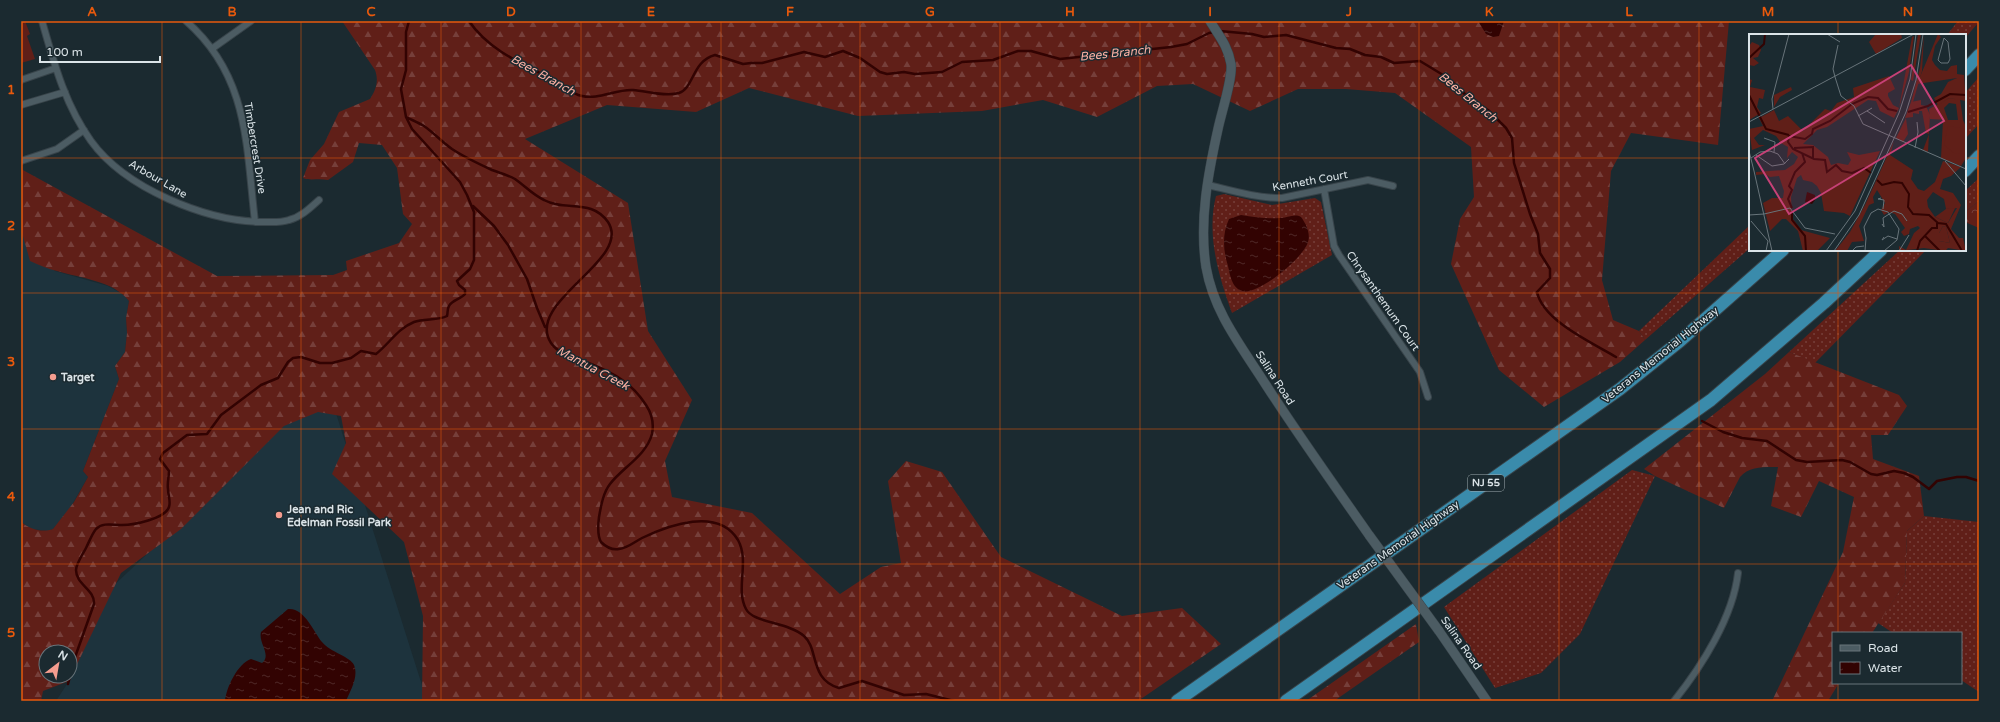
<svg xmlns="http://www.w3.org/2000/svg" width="2000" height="722" viewBox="0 0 2000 722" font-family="'Varela Round',sans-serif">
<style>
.built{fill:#1d333d}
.grass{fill:url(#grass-dots)}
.forest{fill:url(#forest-firs);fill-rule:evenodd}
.park{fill:url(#park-crowns)}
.garden{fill:#601f18}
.water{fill:url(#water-ripples)}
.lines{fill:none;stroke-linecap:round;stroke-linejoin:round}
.stream{stroke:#320302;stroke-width:2.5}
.street-casing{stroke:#38444a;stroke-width:8}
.secondary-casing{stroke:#38444a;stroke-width:10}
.highway-casing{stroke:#38444a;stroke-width:14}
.street{stroke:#4c5c63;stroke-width:6}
.secondary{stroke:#4c5c63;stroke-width:9}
.highway{stroke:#3a8bab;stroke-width:12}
.secondary-bridge-casing{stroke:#38444a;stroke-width:10;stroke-linecap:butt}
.secondary-bridge{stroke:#4c5c63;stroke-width:9}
.grid{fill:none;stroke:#e8590c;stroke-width:1;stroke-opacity:0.55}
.poi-dot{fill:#f59d8f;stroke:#1b2a30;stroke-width:1.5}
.labels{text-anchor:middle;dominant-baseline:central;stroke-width:3;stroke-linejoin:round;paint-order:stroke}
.shield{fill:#1b2a30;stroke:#a1acb1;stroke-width:1}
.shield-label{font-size:10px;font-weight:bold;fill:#dbe4e8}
.street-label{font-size:11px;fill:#dbe4e8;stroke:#1b2a30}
.poi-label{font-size:11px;font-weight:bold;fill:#dbe4e8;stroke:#1b2a30;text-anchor:start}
.water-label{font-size:12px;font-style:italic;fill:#fdb0a3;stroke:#1b2a30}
.inset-river{fill:none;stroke:#320302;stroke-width:2}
.inset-road{fill:none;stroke:#68747a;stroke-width:1}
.view{fill:#c74177;fill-opacity:0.15;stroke:#c74177;stroke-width:2}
.inset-edge{fill:none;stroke:#dbe4e8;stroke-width:2}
.neatline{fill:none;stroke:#e8590c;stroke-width:1.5}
.grid-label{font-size:13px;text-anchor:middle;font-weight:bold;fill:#e8590c}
</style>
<defs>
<pattern id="grass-dots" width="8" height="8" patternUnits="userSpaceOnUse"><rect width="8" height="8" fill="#601f18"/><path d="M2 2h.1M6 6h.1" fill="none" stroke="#763f3a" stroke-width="1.8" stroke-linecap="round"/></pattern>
<pattern id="forest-firs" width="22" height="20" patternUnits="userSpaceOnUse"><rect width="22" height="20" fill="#601f18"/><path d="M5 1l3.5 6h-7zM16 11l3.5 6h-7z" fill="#763f3a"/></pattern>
<pattern id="park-crowns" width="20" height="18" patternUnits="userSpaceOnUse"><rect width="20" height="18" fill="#601f18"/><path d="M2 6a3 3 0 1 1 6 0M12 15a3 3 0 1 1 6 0" fill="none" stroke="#763f3a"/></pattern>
<pattern id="water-ripples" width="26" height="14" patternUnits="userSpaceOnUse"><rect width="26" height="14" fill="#320302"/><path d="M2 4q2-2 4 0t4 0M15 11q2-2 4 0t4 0" fill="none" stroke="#4f2827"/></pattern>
</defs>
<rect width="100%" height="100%" fill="#1b2a30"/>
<path class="built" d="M21 229 26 243 55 271 108 286 124 295 129 301 126 318 127 333 125 352 115 366 119 379 83 471 88 477 70 508 53 529 48 531 32 529 21 522Z
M327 385 427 701H56L69 681 94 604Z"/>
<path class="grass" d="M1958 21H1979V22L1965 38V35H1947Z
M1979 77V124L1965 139V93Z
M1979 178V201L1965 212V191Z
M1224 194 1272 205 1315 198 1321 202 1332 255 1232 313C1219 277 1206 235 1216 196Z
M1750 225V248L1645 340 1639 331Z
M1900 250H1926L1815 363 1789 352Z
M1632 470 1655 476 1580 634 1541 673 1495 688 1444 607Z
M1924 516 1979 522V692L1961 680V633H1893L1878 623 1905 583 1907 531Z"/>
<path class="forest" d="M342 21H1729L1718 145 1631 133 1611 171 1602 280 1613 320 1639 331 1645 340 1620 362 1544 407 1499 370 1451 264 1460 219 1474 197 1471 147 1395 93 1346 89H1298L1250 111 1193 84 1157 86 1097 117 1043 100 982 111 858 116 749 88 696 112 607 105 525 139 628 203 648 331 692 400 665 461 672 497 752 513 840 594 881 567 901 563 888 481 906 461 942 472 1001 557 1122 616 1182 608 1221 644 1138 701H422L423 616 404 542 332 474 346 443 341 416 318 412 284 426 181 529 121 573 69 681 43 691 41 701H21V522C30 529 42 533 53 529L74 502 88 477 83 471 119 379 115 366 125 352 127 333 126 318 129 301C114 281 80 278 57 271 48 269 39 265 30 261L21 229V169L217 276 333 275 347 270 346 261 399 243 412 224 403 214 397 168 382 145 359 143 353 162 328 180C318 178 310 181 303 178L310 160 324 144 339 112 370 99C376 90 379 81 375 70ZM46 652H70V676H46Z
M1789 352 1899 395 1907 406 1888 435H1871L1873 459 1919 476 1924 516 1907 531 1905 583 1872 633H1833V683H1839L1828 701H1772L1843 552 1854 497 1819 481 1801 517 1771 506 1778 467C1765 467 1749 466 1740 477L1724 508 1655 476 1644 469 1765 374Z
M1416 624 1419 642 1334 701H1306Z"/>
<path class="park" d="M1979 201V228L1965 222V212Z"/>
<path class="garden" d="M21 21H25L30 34 27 36 35 59 21 63Z"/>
<path class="water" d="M1478 21H1504L1499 36 1493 37 1486 34Z
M1241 215C1254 217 1267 219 1280 218 1287 218 1295 213 1301 217 1303 219 1304 222 1306 225 1308 229 1310 237 1308 242 1304 257 1258 296 1242 291 1232 288 1230 275 1228 266 1223 250 1222 234 1229 219Z
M288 609C304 607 314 632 322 642 330 652 351 657 354 665 359 677 350 691 346 701H225C226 688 238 663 251 659L262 663C272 655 258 643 261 632Z"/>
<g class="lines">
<path class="stream" d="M469 21C489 51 525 65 556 81 565 86 571 94 582 96 598 100 616 89 633 90 647 91 665 97 679 93 694 88 692 61 715 55L743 64 751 63H762L804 52 825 57 843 51 860 58 880 72 887 74 904 72 915 74 942 72 962 62 993 60 1018 51H1031L1060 59 1171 47 1187 44 1209 33 1215 32
M1220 31 1252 34 1264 37 1286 35 1336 48 1350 49 1365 55 1381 57 1394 63 1420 61 1448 78 1469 98 1488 110 1506 128 1512 138 1514 163 1530 214 1538 234 1540 253 1550 269V278L1537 292C1543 321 1593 343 1616 357
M406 117C412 120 419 123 424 126 434 133 442 142 452 149 464 157 479 164 492 170 500 173 508 175 515 179 525 186 533 195 544 200 566 212 591 198 608 222 633 260 524 302 551 343 559 355 578 359 591 364 615 374 632 383 646 405 652 414 654 424 652 434 646 456 623 467 610 484 603 493 601 506 599 517 598 525 597 535 601 542 606 547 613 550 619 549 628 548 634 542 642 538 669 525 718 507 738 540 750 562 735 588 746 609 753 623 788 622 804 636 819 649 809 679 839 688L862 681 904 695 926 694 954 701
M473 206 494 226 508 245 527 279 537 308 545 327
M1702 421 1723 432 1742 438 1767 441 1796 460 1807 462 1842 460 1850 462 1871 474 1877 475 1894 471 1904 473 1913 477 1929 489 1937 481 1957 477H1966L1979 481
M68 684 74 660 94 604C95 589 76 585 76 570 76 564 83 554 86 548 89 542 92 534 96 529 103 522 113 525 122 525 133 525 165 519 169 507 171 501 168 495 168 489 167 483 169 477 169 471L160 459 163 453 187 435 207 434 221 415 261 385 278 378 288 362 293 358 301 357 320 363H332L351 358 361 351 376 354C390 343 397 329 414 322 424 318 438 321 447 316 448 313 447 309 449 306 452 300 461 299 465 294V290L459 285 457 281 470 269 474 260V212L467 195 460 182 412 129 406 117 401 89 406 70V32L409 21"/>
<g class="street-casing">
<path id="street" d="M42 21C54 63 65 105 91 141 125 188 205 221 262 222 271 222 280 223 289 220 301 217 310 208 319 200
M186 21C249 76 246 145 255 222
M213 48 251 21
M21 80 56 68
M21 105 65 92
M21 161 57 149 84 130
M1208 185C1233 191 1256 198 1282 198L1368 180 1393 186
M1324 189 1334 246 1339 255 1420 372 1428 397
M1674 701C1702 666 1733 617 1738 573"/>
</g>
<g class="secondary-casing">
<path id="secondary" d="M1210 21C1219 36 1228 46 1231 64 1233 78 1221 114 1218 129 1208 174 1199 221 1206 267 1214 313 1242 347 1266 385 1299 436 1334 485 1369 535
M1439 631 1487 701"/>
</g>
<g class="highway-casing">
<path id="highway" d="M1965 70 1979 55
M1965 171 1979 156
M1177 701 1620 389 1680 341 1783 250
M1286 701 1711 400 1824 303 1881 250"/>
</g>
<use href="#street" class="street"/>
<use href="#secondary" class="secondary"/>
<use href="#highway" class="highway"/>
<g class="secondary-bridge-casing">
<path id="secondary-bridge" d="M1369 535 1439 631"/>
</g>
<use href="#secondary-bridge" class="secondary-bridge"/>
</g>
<path class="grid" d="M162 21V701M301 21V701M441 21V701M581 21V701M721 21V701M860 21V701M1000 21V701M1140 21V701M1279 21V701M1419 21V701M1559 21V701M1699 21V701M1838 21V35M21 158H1750M1965 158H1979M1838 250V633M21 293H1979M21 429H1979M21 564H1979M1838 683V701"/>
<g class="poi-dot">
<circle cx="53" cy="377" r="4"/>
<circle cx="279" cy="515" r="4"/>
</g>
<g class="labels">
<rect class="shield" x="1468" y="475" width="36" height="16" rx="3"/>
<g class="shield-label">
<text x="1486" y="483">NJ 55</text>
</g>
<g class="street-label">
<text transform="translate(255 148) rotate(81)">Timbercrest Drive</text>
<text transform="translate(158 179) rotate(30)">Arbour Lane</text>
<text transform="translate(1310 181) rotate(-10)">Kenneth Court</text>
<text transform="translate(1383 301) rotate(55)">Chrysanthemum Court</text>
<text transform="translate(1660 355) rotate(-39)">Veterans Memorial Highway</text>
<text transform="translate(1275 378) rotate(57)">Salina Road</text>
<text transform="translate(1398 545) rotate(-35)">Veterans Memorial Highway</text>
<text transform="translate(1461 643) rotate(55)">Salina Road</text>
</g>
<g class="poi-label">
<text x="61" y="377">Target</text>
<text x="287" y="509">Jean and Ric<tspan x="287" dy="13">Edelman Fossil Park</tspan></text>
</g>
<g class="water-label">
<text transform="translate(1115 53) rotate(-6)">Bees Branch</text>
<text transform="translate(543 75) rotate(29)">Bees Branch</text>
<text transform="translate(1468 97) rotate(39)">Bees Branch</text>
<text transform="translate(593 368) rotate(28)">Mantua Creek</text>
</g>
</g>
<g transform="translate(1749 34)">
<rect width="217" height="217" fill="#1b2a30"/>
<path d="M169 0H172L164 47 162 46ZM175 0 173 37 164 68H162L171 34ZM165 2 160 38 150 74 163 3ZM200 64 211 65 214 86H209L207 70 200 69 195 74 199 86 181 85 180 75ZM157 84 159 100 154 108 147 104ZM207 172 199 189 186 183 197 175ZM194 192 197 193 201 209 190 207V199Z" fill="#601f18"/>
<path d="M3 8 10 11 12 16 9 23 4 24 10 29 5 32 0 31V12ZM208 40 215 41 217 67 200 64 189 71 185 64 192 60 199 48 208 44ZM140 42 146 55 139 59V62L144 71 150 74 145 84 131 77 127 67 119 66 78 93 68 96 54 110 64 111 79 123 82 131 89 129 99 131 102 126 98 118 110 121 131 117 101 182 95 179 75 177 72 159 68 152 63 148 54 146 52 141 48 144 42 163 43 184 52 196 81 204 68 217H54L49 197 37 185H33L21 197 14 169 23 164H34L35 157 30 142 21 143 16 140 7 141V138L36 136 45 130 49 123 43 118 38 124 39 113 32 109 27 102 14 96 5 104 10 111H16L3 116 0 95 14 92 10 84 25 76 30 87 39 82 54 97 76 75 82 77 88 69 105 63 104 54ZM0 45 3 46 1 53 16 56 14 65 10 64 8 73 12 79 0 86ZM42 53 43 56 31 63 25 73V61ZM172 66V71L177 72 181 81 179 118 174 116 180 100 177 99 173 77H170V80L164 79V83L156 84 162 68ZM145 107 141 121 164 136 162 145 169 155 175 157 186 148 194 127 212 133 202 142 194 145 191 155 204 159 212 171 202 195 210 204H214L217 217 199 214 196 217 175 214 150 217V212L157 216 165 199 171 194 169 192 161 195 160 200 155 202 152 198 156 194 146 180 140 178 135 181 132 176 136 169 128 156 124 163 125 169 120 171 110 192 115 207 103 208 98 217H86L101 198 116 171ZM184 158 195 165 197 175 208 174 199 189 186 183 179 173 178 166ZM194 192 197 193 201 209 190 207V199Z" fill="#601f18" fill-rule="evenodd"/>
<path d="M127 0H152L153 4 127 20 120 8ZM189 0 192 3 186 12 183 26 186 31 191 36 198 37 202 32 208 31V44L168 50ZM194 86H214L217 93V124L212 132 192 124Z" fill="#601f18"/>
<path d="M199 92 217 95V120L205 119 195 111Z" fill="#601f18"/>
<path d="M58 158 66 161V166L63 170 56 168Z" fill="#320302"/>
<path class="inset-river" d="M0 24 15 10 16 0M0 61 17 95 40 101M159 78 179 72 201 60 217 61M40 102 39 108 44 115 65 125 76 126 78 138 87 131 93 137 103 139 115 134 122 139M40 102 56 105 63 100 64 95 81 87 103 70 119 63 129 64 139 75 148 77M45 114 64 113V124M128 146 133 151 145 148 153 149 160 160 159 173 164 180 180 181 189 189 197 190 213 217M43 174 39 165 43 156 40 152 46 138 56 128 53 119M43 179V186L56 202 57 217M176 202 191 217M168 217 171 207 183 194H188V189"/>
<path class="inset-road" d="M78 0 91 8M195 4 199 8 201 25 199 29H192L189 26ZM89 11 84 35 86 43 92 62 105 72 114 90 217 135M24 75 23 65 40 0M118 77 136 89M109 82 123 74M0 88 165 0M15 104 26 108 25 118M166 114 169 98 168 88M0 117 5 137M7 121 23 132 35 130 40 125M2 124 11 118 21 117 29 120 36 130M196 127 217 152M5 137 23 217M132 164 129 165 135 166 134 175M15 180 41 174 56 194 86 200M0 181 15 180M2 187 19 207 17 217M133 190 135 193 134 184 145 177 153 180 158 187M135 203 133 206 139 202 148 205M77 217 106 177 150 79 161 45 167 0M85 217 110 181 157 78 167 46 174 0M103 217 107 213 115 212M116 217 117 204 115 193 122 179 129 175 139 178 150 195 148 206 135 217M150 217 160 201"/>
<path class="view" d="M162 31 195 87 40 180 6 124Z"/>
<rect width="217" height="217" class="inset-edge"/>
</g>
<rect width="2000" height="722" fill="none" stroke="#1b2a30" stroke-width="44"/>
<rect x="1832" y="632" width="130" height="52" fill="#1b2a30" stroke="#68747a"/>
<rect x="1840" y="645" width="20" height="6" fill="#4c5c63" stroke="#68747a"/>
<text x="1868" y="652" font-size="12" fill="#dbe4e8">Road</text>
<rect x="1840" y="662" width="20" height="12" fill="url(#water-ripples)" stroke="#68747a"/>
<text x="1868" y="672" font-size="12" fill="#dbe4e8">Water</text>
<g transform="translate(58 664) rotate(31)"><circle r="19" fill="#1b2a30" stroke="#68747a"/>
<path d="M0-3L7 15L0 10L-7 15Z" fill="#f59d8f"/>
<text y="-6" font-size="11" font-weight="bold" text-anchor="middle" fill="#dbe4e8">N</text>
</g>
<path d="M40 56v6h120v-6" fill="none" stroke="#dbe4e8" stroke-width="2"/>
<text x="46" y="56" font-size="12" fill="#dbe4e8" stroke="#1b2a30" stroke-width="3" paint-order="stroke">100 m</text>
<rect x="22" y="22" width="1956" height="678" class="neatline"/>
<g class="grid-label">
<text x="92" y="16">A</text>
<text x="232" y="16">B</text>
<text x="371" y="16">C</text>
<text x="511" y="16">D</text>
<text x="651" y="16">E</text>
<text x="790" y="16">F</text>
<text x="930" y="16">G</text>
<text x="1070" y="16">H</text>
<text x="1210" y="16">I</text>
<text x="1349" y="16">J</text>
<text x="1489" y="16">K</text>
<text x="1629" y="16">L</text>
<text x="1768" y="16">M</text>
<text x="1908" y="16">N</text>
<text x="11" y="94">1</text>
<text x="11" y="230">2</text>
<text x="11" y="366">3</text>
<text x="11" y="501">4</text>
<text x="11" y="637">5</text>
</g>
</svg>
